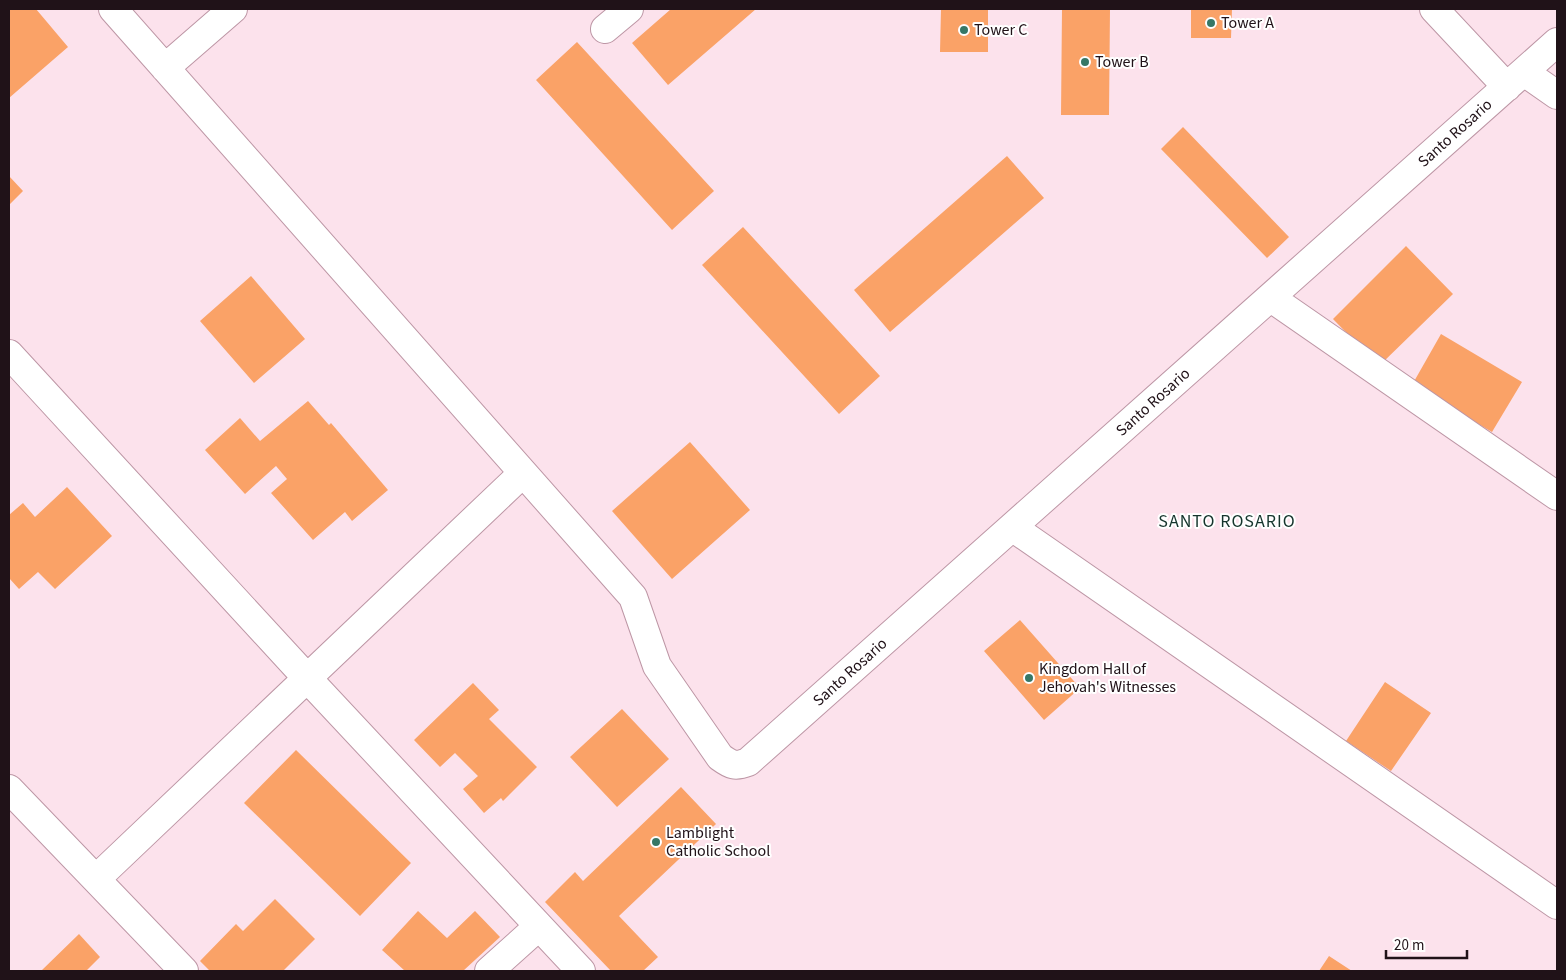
<svg xmlns="http://www.w3.org/2000/svg" width="1566" height="980" viewBox="0 0 1566 980" font-family="'Source Sans 3',sans-serif">
<style>
.building{fill:#faa267}
.lines{fill:none;stroke-linecap:round;stroke-linejoin:round}
.minor-casing{stroke:#bd96a5;stroke-width:30}
.minor{stroke:#fff;stroke-width:28}
.poi-dot{fill:#367766;stroke:#fff;stroke-width:2}
.labels{text-anchor:middle;dominant-baseline:central;stroke-width:4;stroke-linejoin:round;paint-order:stroke}
.poi-label{font-size:16px;fill:#201218;stroke:#fff;text-anchor:start}
.street-label{font-size:16px;fill:#201218;stroke:#fff}
.neighbourhood-label{font-size:18px;letter-spacing:1px;fill:#16352d;stroke:#fff}
</style>
<rect width="100%" height="100%" fill="#fce2ec"/>
<path class="building" d="M9 9H36L68 47 9 98Z
M671 9H756L668 85 632 43Z
M941 9H988V52H940Z
M1062 9H1110L1109 115H1061Z
M1191 9H1232L1231 38H1191Z
M577 42 714 191 672 230 536 80Z
M1183 127 1289 237 1267 258 1161 149Z
M1007 156 1044 198 890 332 854 290Z
M9 176 23 191 9 205Z
M743 227 880 376 839 414 702 265Z
M1406 246 1453 294 1379 366 1333 319Z
M251 276 305 339 254 383 200 321Z
M1441 334 1522 382 1492 432 1412 385Z
M308 401 329 425 331 423 388 490 352 521 345 512 313 540 271 493 287 479 276 466 245 494 205 450 240 418 260 441Z
M690 442 750 510 672 579 612 511Z
M67 487 112 536 55 589 38 572 19 589 9 578V515L23 503 35 517Z
M1020 620 1080 688 1044 720 984 651Z
M1385 682 1431 713 1391 771 1346 741Z
M473 683 499 710 489 719 537 767 503 801 501 798 484 813 463 789 478 776 455 753 440 767 414 740Z
M622 709 669 759 617 807 570 757Z
M296 750 411 863 360 916 244 803Z
M681 787 716 824 619 916 658 957 643 971H611L545 902 575 872 583 881Z
M275 899 315 939 283 971H210L200 961 236 924 243 931Z
M418 911 447 938 475 911 500 937 463 971H405L382 950Z
M79 934 100 957 86 971H41Z
M1329 956 1352 971H1319Z"/>
<g class="lines">
<g class="minor-casing">
<path id="minor" d="M113 9 633 597 657 666 720 757C731 765 735 767 748 762L1557 42
M1434 9 1507 87
M605 29 629 9
M165 68 233 9
M1524 72 1557 95
M1271 298 1557 496
M9 354 307 678 581 971
M1012 527 1557 905
M9 789 184 971
M96 879 523 473
M489 971 539 926"/>
</g>
<use href="#minor" class="minor"/>
</g>
<g class="poi-dot">
<circle cx="1211" cy="23" r="5"/>
<circle cx="964" cy="30" r="5"/>
<circle cx="1085" cy="62" r="5"/>
<circle cx="1029" cy="678" r="5"/>
<circle cx="656" cy="842" r="5"/>
</g>
<g class="labels">
<g class="poi-label">
<text x="1221" y="23">Tower A</text>
<text x="974" y="30">Tower C</text>
<text x="1095" y="62">Tower B</text>
<text x="1039" y="669">Kingdom Hall of<tspan x="1039" dy="18">Jehovah's Witnesses</tspan></text>
<text x="666" y="833">Lamblight<tspan x="666" dy="18">Catholic School</tspan></text>
</g>
<g class="street-label">
<text transform="translate(1455 133) rotate(-42)">Santo Rosario</text>
<text transform="translate(1153 402) rotate(-42)">Santo Rosario</text>
<text transform="translate(850 672) rotate(-42)">Santo Rosario</text>
</g>
<g class="neighbourhood-label">
<text x="1227" y="521">SANTO ROSARIO</text>
</g>
</g>
<rect width="1566" height="980" fill="none" stroke="#201218" stroke-width="20"/>
<path d="M1386 950v8h81v-8" fill="none" stroke="#201218" stroke-width="2.5"/>
<text x="1394" y="950" font-size="15" fill="#201218" stroke="#ffffff" stroke-width="4" paint-order="stroke">20 m</text>
</svg>
